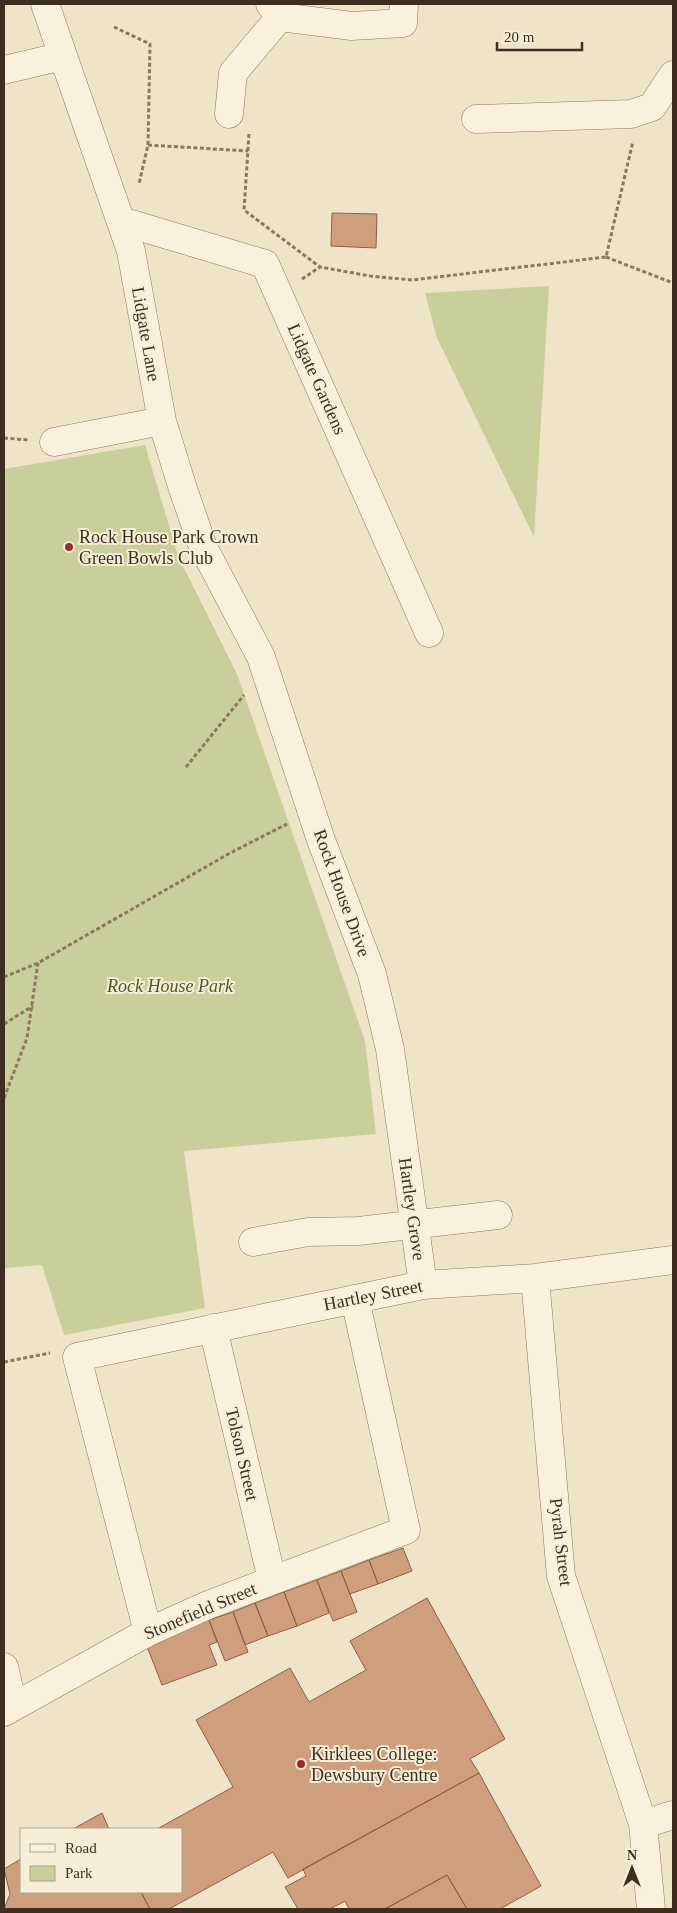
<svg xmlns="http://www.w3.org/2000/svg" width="677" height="1913" viewBox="0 0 677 1913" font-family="Georgia,serif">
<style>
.green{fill:#c9cf9b}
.building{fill:#cf9f7d;stroke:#8d5f41}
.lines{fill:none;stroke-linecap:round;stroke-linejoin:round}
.minor-casing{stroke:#8d765c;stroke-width:29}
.path{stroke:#8d765c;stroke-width:3;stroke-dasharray:4 2.5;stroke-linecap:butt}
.minor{stroke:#faf1dc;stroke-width:28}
.poi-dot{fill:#9e2a2b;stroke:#f7eed8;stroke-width:2}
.labels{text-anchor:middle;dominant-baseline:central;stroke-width:4;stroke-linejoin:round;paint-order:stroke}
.street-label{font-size:18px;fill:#3d2e20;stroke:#f7eed8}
.poi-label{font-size:18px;fill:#3d2e20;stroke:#f7eed8;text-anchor:start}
.park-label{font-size:18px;font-style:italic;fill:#4d5a26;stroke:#f7eed8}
</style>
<rect width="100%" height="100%" fill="#f0e4c8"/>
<path class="green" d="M549 286 534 537 437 338 425 293Z
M145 445 178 556 237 674 365 1041 376 1134 184 1151 205 1308 64 1335 42 1265 4 1268V469Z"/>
<path class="building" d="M332 213 377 214 376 248 331 246Z
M403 1548 412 1571 378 1584 369 1560Z
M369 1560 378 1584 350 1594 341 1571Z
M341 1571 357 1612 333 1621 317 1580Z
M317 1580 329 1613 297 1626 284 1592Z
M284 1592 297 1626 268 1636 255 1603Z
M427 1598 505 1739 470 1759 479 1773 288 1878 273 1852 169 1909H150L141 1892H181V1829H157L233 1787 196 1720 290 1668 309 1702 366 1670 350 1641Z
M255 1603 268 1636 245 1645 233 1612Z
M233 1612 248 1652 225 1661 209 1620Z
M209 1620 217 1642 209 1645 217 1665 162 1685 146 1644Z
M479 1773 541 1886 500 1909H467L447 1875 385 1909H349L345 1901 330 1909H298L285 1887 306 1876 303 1869Z
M102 1813 109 1829H73Z
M21 1859V1892H141L150 1909H4L10 1894 4 1869Z
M447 1875 467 1909H385Z"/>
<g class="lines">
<g class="minor-casing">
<path id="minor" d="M45 4 131 251 162 421 183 489 203 547 261 657 321 840 372 974 390 1049 423 1285
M280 17 352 26 403 23 404 4
M4 70 63 56
M229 114 233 73 280 17 270 4
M476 119 631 114 652 107 673 75
M121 221 265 264 429 633
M54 442 162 421
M253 1242 308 1232 358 1231 498 1215
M535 1278 561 1576 643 1824
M213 1328 272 1580
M148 1632 77 1357 423 1285 535 1278 673 1260
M4 1667 13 1706
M4 1712 148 1632 208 1605 406 1530 355 1299
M651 1909 643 1824 673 1815"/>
</g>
<path class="path" d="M114 27 150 44 148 145 139 184
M249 134 244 210 320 267 370 276 412 280 606 257 633 141
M148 145 248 151
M606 257 673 283
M302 279 320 267
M4 438 28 440
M186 767 244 695
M4 977 38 963 230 853 287 824
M4 1024 33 1006
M4 1098 27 1038 38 963
M4 1362 50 1353"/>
<use href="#minor" class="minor"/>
</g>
<g class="poi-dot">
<circle cx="69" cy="547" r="5"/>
<circle cx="301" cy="1764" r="5"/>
</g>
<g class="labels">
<g class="street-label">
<text transform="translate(146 334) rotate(80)">Lidgate Lane</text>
<text transform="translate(317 379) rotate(66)">Lidgate Gardens</text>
<text transform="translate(342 893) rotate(70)">Rock House Drive</text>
<text transform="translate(412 1209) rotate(82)">Hartley Grove</text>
<text transform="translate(373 1295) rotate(-11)">Hartley Street</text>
<text transform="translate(242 1454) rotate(77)">Tolson Street</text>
<text transform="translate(561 1542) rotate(83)">Pyrah Street</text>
<text transform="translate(200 1611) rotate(-23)">Stonefield Street</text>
</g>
<g class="poi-label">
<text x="79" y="537">Rock House Park Crown<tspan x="79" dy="21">Green Bowls Club</tspan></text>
<text x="311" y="1754">Kirklees College:<tspan x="311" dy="21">Dewsbury Centre</tspan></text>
</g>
<g class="park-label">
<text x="170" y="986">Rock House Park</text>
</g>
</g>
<rect width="677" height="1913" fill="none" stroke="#3d2e20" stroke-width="10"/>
<rect x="20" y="1828" width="162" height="65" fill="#f7eed8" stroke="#ada18e"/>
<rect x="30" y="1844" width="25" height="8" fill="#faf1dc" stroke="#ada18e"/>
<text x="65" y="1853" font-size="15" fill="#3d2e20">Road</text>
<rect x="30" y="1866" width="25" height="15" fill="#c9cf9b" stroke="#ada18e"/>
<text x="65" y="1878" font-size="15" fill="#3d2e20">Park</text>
<g transform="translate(632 1868)" stroke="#f7eed8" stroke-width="4" paint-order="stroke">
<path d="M0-4L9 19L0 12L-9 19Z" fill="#3d2e20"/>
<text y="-8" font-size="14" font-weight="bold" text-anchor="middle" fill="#3d2e20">N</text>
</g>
<path d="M497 42v8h85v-8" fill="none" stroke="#3d2e20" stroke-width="2.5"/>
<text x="504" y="42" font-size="15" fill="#3d2e20" stroke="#f7eed8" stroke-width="4" paint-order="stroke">20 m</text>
</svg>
